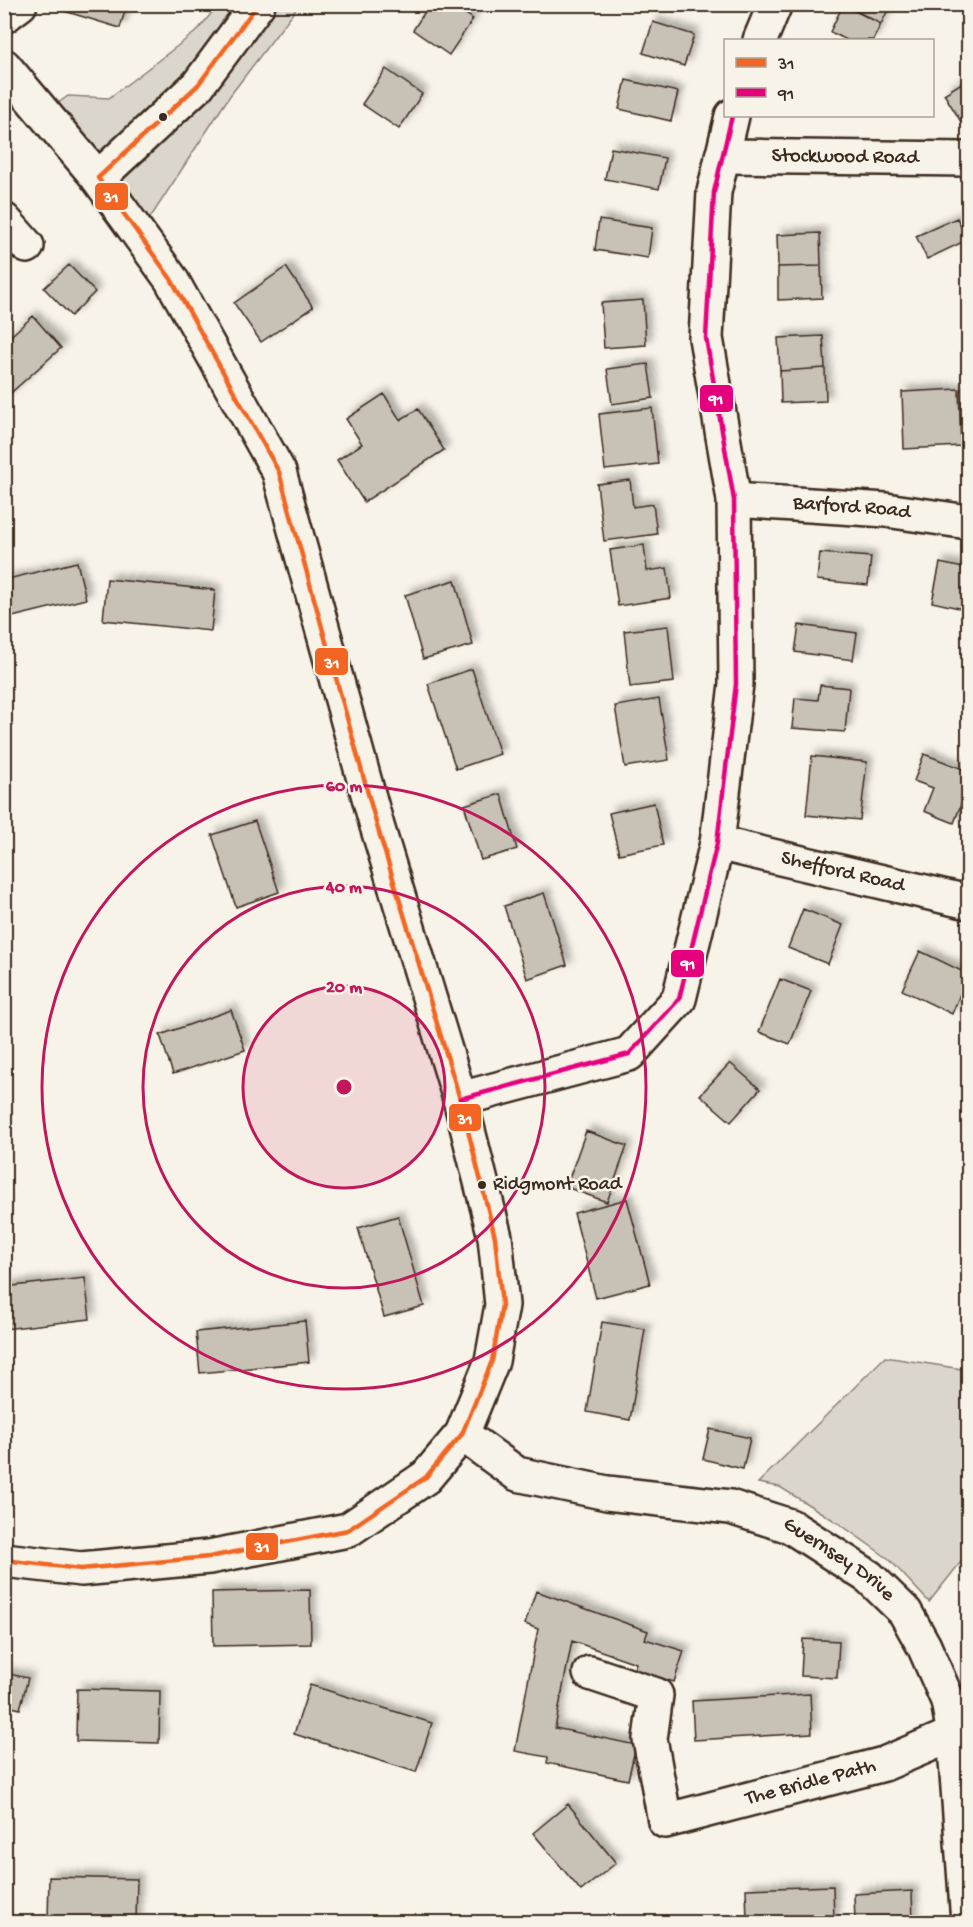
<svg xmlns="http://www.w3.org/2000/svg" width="973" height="1927" viewBox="0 0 973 1927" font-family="'Gochi Hand',sans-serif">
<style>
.green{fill:#dbd6cb;stroke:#8b8074;stroke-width:1.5}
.building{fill:#c8c1b6;stroke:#3b2a1e;stroke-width:1.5;filter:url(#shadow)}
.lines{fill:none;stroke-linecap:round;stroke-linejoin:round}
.minor-casing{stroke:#3b2a1e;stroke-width:38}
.minor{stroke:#f7f3e8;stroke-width:33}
.bus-1-casing{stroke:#f7f3e8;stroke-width:9}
.bus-2-casing{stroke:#f7f3e8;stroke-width:9}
.bus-1{stroke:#f26522;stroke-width:4.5}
.bus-2{stroke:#e5007d;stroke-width:4.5}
.ring{fill:none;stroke:#c2185b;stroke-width:3}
.bus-dot{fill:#3b2a1e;stroke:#f7f3e8;stroke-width:2}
.labels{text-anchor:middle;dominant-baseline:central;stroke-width:5;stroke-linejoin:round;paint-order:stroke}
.bus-label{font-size:20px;fill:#3b2a1e;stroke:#f7f3e8;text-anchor:start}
.street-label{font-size:21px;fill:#3b2a1e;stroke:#f7f3e8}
.centre{fill:#c2185b;stroke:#f7f3e8;stroke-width:3}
.ring-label{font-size:18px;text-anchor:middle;font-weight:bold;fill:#c2185b;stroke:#f7f3e8;stroke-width:5;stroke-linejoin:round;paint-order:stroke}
.line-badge{stroke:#f7f3e8;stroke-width:2}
.badge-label{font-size:16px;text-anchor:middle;font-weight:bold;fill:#fff}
</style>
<defs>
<filter id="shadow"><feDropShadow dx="5.5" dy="-5.5" stdDeviation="3" flood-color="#0004"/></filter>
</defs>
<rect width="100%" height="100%" fill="#f7f3e8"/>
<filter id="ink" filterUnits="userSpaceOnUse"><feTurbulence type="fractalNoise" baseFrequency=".0167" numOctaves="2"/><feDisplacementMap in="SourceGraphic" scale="12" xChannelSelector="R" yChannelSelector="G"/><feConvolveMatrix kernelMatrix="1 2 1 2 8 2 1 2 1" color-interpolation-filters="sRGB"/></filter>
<g filter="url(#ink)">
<path class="green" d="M218 5H299L229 97 139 235 44 113 68 96 109 98 197 31Z
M885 1357 968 1370V1553L929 1602 889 1559 838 1523 780 1487 758 1483Z"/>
<path class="building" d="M66 4H127L120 28 64 11Z
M430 4H451L473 19 449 55 413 30Z
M843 4H891L881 24Z
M843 5 881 24 873 40H847L830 32Z
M653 22 694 35 684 66 643 53Z
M386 69 422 94 399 129 362 104Z
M968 79V129L966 130 944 94Z
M626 80 678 92 671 121 619 109Z
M611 148 665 158 659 189 605 179Z
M957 218 967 240 927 259 916 236Z
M599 220 652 228 648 258 595 250Z
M820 233 821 266 778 267 777 235Z
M69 265 95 292 71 316 44 288Z
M821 266 822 298 778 300V267Z
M286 267 313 307 261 342 234 303Z
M643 300 646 345 604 348 601 303Z
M33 316 61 348 4 399V342Z
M823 336 825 368 780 371 778 338Z
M648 364 653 398 612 404 607 369Z
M825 368 826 401 781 403 780 371Z
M959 389 961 446 904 449 902 392Z
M384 394 400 420 418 409 444 450 364 502 337 460 362 444 346 419Z
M652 408 658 464 605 470 599 414Z
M630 480 633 507 653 504 657 534 604 541 597 484Z
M644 545 647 571 667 568 671 598 618 606 610 550Z
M820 553 871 557 868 585 817 580Z
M77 562 86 599 4 619V580Z
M940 563 968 569V610L932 602Z
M107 579 215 590 211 631 103 620Z
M455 580 473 645 423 659 405 595Z
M799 625 857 633 853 660 795 652Z
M668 626 674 682 630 687 624 631Z
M472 669 500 754 456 769 428 684Z
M820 685 849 688 845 732 792 728 795 698 818 700Z
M659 699 669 760 625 767 615 706Z
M924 754 968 771V785L954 823 924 811 933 788 914 781Z
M812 756 867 762 860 820 806 815Z
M501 794 517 849 481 860 464 805Z
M654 803 663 845 619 854 609 813Z
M255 821 279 892 236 907 212 835Z
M544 893 567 965 527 979 504 906Z
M803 909 843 925 828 964 788 948Z
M920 951 968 974 952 1014 902 990Z
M780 979 811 991 790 1044 759 1032Z
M231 1010 245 1050 173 1074 160 1035Z
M730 1063 760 1089 731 1122 700 1095Z
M586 1131 627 1146 607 1202 566 1187Z
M627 1199 650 1284 596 1298 574 1213Z
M398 1216 424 1306 384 1317 358 1228Z
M85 1278 90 1319 4 1329V1287Z
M305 1321 309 1362 200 1373 196 1332Z
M602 1322 645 1329 630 1420 587 1412Z
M710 1429 750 1438 743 1469 703 1459Z
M310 1590 311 1644 213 1646 212 1592Z
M536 1591 648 1631 645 1639 684 1651 674 1682 634 1670 636 1663 572 1641 555 1728 636 1745 628 1780 547 1763 548 1757 515 1751 538 1629 525 1624Z
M803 1639 839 1641 837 1678 801 1676Z
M4 1673 28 1678 20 1709 4 1705Z
M310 1685 432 1723 416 1772 294 1734Z
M77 1689 160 1691 159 1743 76 1741Z
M810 1694 812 1733 694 1740 692 1701Z
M568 1804 616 1863 581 1891 533 1833Z
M49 1877 137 1879 136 1922H48Z
M833 1886 834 1922H747L746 1889Z
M912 1891 913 1922H855L854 1894Z"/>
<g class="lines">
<g class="minor-casing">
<g id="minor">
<path d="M4 16 20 4"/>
<path d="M760 40 775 4"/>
<path d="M4 66 98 178"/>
<path id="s1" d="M722 156 968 159"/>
<path d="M4 220 27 246"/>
<path id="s2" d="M734 500 886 510 968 522"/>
<path id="s3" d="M717 843 968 902"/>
<path d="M460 1099 629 1054 679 999 717 843 736 684 734 500 706 338 714 192 732 116"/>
<path id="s4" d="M462 1434 517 1474 607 1493 730 1507 790 1526 869 1577 905 1612 924 1646 948 1701 954 1734 968 1922"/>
<path d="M4 1560 81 1569 209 1557 348 1530 426 1477 462 1434 492 1361 502 1305 495 1237 460 1099 377 826 279 472 171 279 98 178 198 85 258 4"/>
<path id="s5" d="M590 1673 656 1695 650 1739 665 1821 884 1764 954 1734"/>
</g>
</g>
<use href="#minor" class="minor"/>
<g class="bus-1-casing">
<path id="bus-1" d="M4 1560 81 1569 209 1557 348 1530 426 1477 462 1434 492 1361 502 1305 495 1237 460 1099 377 826 279 472 171 279 98 178 198 85 258 4"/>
</g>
<g class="bus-2-casing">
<path id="bus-2" d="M460 1099 629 1054 679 999 717 843 736 684 734 500 706 338 714 192 732 116"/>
</g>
<use href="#bus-1" class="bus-1"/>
<use href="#bus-2" class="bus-2"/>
</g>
</g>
<circle cx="344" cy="1087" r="101" fill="#c2185b" fill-opacity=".12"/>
<g class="ring">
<circle cx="344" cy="1087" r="101"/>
<circle cx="344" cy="1087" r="201"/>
<circle cx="344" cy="1087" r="302"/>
</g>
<g class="bus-dot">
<circle cx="163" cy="117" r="5"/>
<circle cx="482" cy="1185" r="5"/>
</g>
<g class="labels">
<g class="bus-label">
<text x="493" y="1185">Ridgmont Road</text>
</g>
<g class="street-label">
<text stroke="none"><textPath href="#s1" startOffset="123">Stockwood Road</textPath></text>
<text stroke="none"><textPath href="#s2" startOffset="118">Barford Road</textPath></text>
<text stroke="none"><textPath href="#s3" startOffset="129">Shefford Road</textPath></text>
<text stroke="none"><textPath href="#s4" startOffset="406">Guernsey Drive</textPath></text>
<text stroke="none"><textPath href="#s5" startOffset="348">The Bridle Path</textPath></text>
</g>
</g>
<circle cx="344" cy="1087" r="9" class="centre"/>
<g class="ring-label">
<text x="344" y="791">60 m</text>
<text x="344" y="892">40 m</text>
<text x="344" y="992">20 m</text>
</g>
<g class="line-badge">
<rect x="94" y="182" width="35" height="29" rx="6" fill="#f26522"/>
<rect x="699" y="384" width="35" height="29" rx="6" fill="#e5007d"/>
<rect x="314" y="647" width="35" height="29" rx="6" fill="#f26522"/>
<rect x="670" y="949" width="35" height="29" rx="6" fill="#e5007d"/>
<rect x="448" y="1103" width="34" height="29" rx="6" fill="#f26522"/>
<rect x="245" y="1532" width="34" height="29" rx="6" fill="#f26522"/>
</g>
<g class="badge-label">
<text x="111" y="202">31</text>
<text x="716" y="404">91</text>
<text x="332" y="668">31</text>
<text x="688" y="969">91</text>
<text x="465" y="1124">31</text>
<text x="262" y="1552">31</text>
</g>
<rect width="973" height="1927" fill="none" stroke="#f7f3e8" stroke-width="24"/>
<rect x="12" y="12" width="949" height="1903" fill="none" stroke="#3b2a1e" stroke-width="2" filter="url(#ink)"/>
<rect x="724" y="39" width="210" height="78" fill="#f7f3e8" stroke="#aca397" stroke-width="1.5"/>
<rect x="736" y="58" width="30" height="9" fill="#f26522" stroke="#aca397" stroke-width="1.5"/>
<text x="778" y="69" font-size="18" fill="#3b2a1e">31</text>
<rect x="736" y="88" width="30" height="9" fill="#e5007d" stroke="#aca397" stroke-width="1.5"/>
<text x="778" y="99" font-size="18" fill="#3b2a1e">91</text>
</svg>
